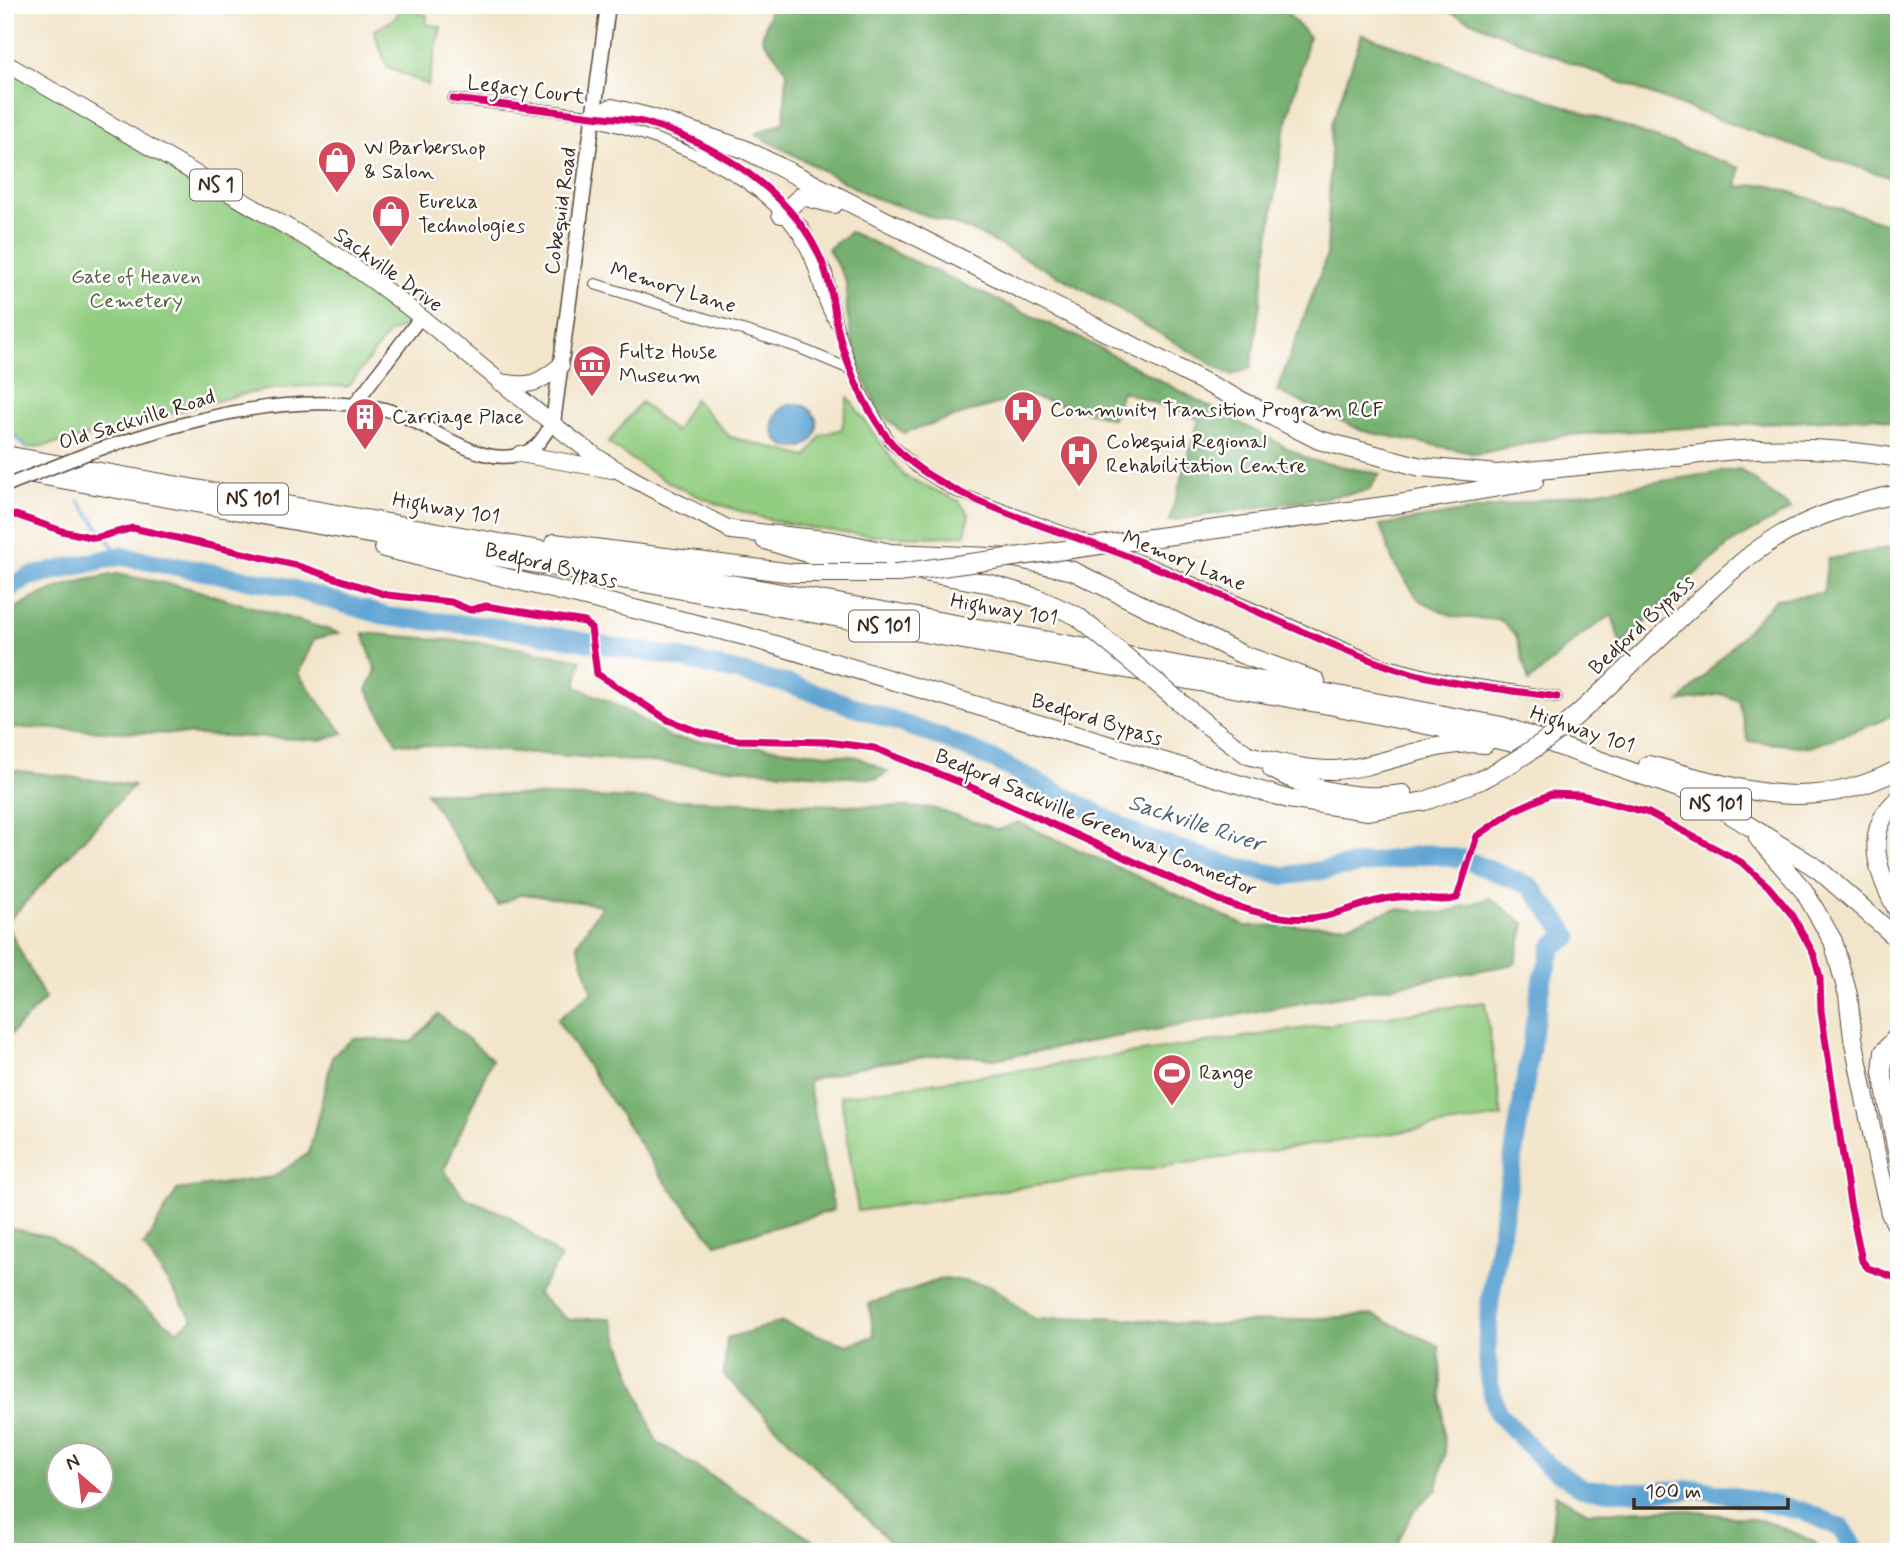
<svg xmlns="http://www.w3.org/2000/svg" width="1904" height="1557" viewBox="0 0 1904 1557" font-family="Mynerve,sans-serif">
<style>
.green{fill:#93cd82;stroke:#677c50;stroke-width:2}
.forest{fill:#76b070;stroke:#586d47;stroke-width:2;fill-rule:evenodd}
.water{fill:#5ba2d1;stroke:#4b6678;stroke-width:2}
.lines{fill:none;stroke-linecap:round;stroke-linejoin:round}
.stream{stroke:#5ba2d1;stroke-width:3.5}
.river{stroke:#5ba2d1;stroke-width:19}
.minor-casing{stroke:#564638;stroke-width:12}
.tertiary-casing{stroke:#564638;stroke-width:15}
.secondary-casing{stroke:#564638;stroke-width:17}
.primary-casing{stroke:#564638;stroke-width:18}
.motorway-casing{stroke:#564638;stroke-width:20}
.minor{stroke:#fff;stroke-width:10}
.tertiary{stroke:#fff;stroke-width:12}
.secondary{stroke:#fff;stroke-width:14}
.primary{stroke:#fff;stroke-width:16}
.motorway{stroke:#fff;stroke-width:18}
.tertiary-bridge-casing{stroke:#564638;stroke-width:15;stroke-linecap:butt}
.motorway-bridge-casing{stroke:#564638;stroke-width:20;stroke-linecap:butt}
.tertiary-bridge{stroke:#fff;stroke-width:12}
.motorway-bridge{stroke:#fff;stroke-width:18}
.cycleway-casing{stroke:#fff;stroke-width:11}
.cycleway{stroke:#d6006c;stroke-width:7}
.labels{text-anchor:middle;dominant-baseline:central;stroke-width:5;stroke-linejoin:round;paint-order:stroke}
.shield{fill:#fff;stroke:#766a62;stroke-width:2}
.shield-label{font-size:19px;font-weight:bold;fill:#3b2a1e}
.street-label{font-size:21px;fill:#3b2a1e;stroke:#fff}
.poi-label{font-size:21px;fill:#3b2a1e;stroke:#fff;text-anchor:start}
.park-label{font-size:21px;fill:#555b3c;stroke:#fff}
.water-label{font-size:23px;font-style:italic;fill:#49606f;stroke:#fff}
</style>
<rect width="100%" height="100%" fill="#fff"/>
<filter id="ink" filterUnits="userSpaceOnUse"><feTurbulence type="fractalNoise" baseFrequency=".0143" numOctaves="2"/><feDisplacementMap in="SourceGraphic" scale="14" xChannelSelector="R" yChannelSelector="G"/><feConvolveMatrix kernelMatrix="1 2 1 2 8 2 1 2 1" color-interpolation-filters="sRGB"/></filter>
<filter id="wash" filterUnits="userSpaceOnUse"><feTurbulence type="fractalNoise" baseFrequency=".00686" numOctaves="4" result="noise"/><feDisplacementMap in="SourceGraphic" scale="28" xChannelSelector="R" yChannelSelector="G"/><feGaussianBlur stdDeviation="1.57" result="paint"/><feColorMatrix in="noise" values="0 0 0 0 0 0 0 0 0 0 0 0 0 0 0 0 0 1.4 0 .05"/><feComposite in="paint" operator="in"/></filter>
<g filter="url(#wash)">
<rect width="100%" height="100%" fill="#f2e5cb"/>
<path class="green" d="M403 5H420L418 13 427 15 426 24 441 27 428 85 387 67 374 31 395 18Z
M5 63 151 146 422 319 389 333 348 387C238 376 133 436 26 448L5 426Z
M848 397 904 476 959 501 969 515 965 535C867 542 760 528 672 484 650 473 629 457 608 443L641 402 675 432 694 399 730 437 807 457 821 435 842 429Z
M1485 1002 1502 1117 858 1211 841 1096Z"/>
<path class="forest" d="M771 5H1280L1309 37 1283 137 1251 368 1231 375 1068 281 973 231 872 197 755 134 784 122 787 71 762 38Z
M1434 5H1899V180C1740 132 1586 71 1434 5Z
M1362 34 1740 168 1737 187 1766 184 1899 228V425L1876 417 1567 435 1477 454 1363 431 1277 391 1327 255 1332 124Z
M850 232 1084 340 1310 460 1380 474 1368 491 1169 521 1199 419 1122 391 1113 419 1025 395 903 433 880 413 867 385 855 355 847 313 846 281 828 249Z
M1740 469 1791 509 1730 544 1680 587 1621 646 1612 615 1580 636 1529 682 1516 635 1500 620 1454 617 1419 600 1394 564 1380 525Z
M1899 546V711L1879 722 1810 747 1748 741 1739 701 1721 694 1680 702 1776 599 1823 593 1828 559Z
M117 574 189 588 339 633 314 639 298 674 343 733 321 740 5 727V615C44 589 72 582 117 574Z
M363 633 495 644 581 660 576 687 613 703 672 738 858 757 888 772 877 779 397 743 367 690 376 671Z
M5 769 134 785 6 923 45 999 5 1040Z
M426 792 932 808 999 830 1018 822 1246 926 1348 925 1395 909 1442 913 1490 898 1525 924 1515 964 995 1059 950 1054 872 1064 808 1081 834 1210 716 1244 666 1183 557 1020 592 992 577 944 602 905 522 894 498 905Z
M438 1014 492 1059 444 1170 464 1197 509 1216 561 1258 537 1294 568 1320 611 1318 656 1441 831 1552H5V1227L51 1237 176 1330 193 1320 144 1246 177 1190 273 1177 309 1153 333 1055 354 1038 412 1042ZM60 1456H102V1498H60Z
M945 1278 991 1286 1035 1319 1103 1317 1206 1325 1373 1315 1439 1346 1445 1454 1437 1489 1414 1510 1393 1552H900L724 1375 727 1338 781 1322 846 1345 874 1336 869 1304Z
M1555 1494 1588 1512 1676 1509 1766 1521 1814 1541 1822 1552H1556L1551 1544Z"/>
<path class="water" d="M773 426a22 22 0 1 1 44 0a22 22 0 1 1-44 0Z"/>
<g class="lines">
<path class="stream" d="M5 426 26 447
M79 501 120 556"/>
<path class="river" d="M5 591 28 577 120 556 283 586 389 617 502 628 676 657 792 685 940 737 997 761 1140 836 1225 864 1285 876 1428 854 1463 859 1530 886 1570 937 1553 945 1541 984 1490 1301 1487 1346 1489 1381 1498 1413 1547 1465 1584 1489 1638 1492 1699 1489 1803 1511 1841 1528 1857 1552"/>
</g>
</g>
<g filter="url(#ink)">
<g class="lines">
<g class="minor-casing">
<path id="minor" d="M453 99 599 116
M595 116 601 122C673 141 772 178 807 251 819 275 820 303 837 325
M685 137 754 179 803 226 827 273 837 325 859 388 890 442 917 468 954 491 1155 566 1380 663 1446 680 1557 697
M595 284 797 347 852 370"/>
</g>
<g class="tertiary-casing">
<path id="tertiary" d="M353 406 420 318
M91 452C184 422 280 391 379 408 425 416 486 480 533 448 541 443 547 430 553 423"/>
</g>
<g class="secondary-casing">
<path id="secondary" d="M553 423 608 5"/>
</g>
<g class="primary-casing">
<path id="primary" d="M5 63 334 254C422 311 499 385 583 447 629 481 681 503 731 530
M499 382C530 387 537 385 561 365
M520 454 612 470"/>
</g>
<g class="motorway-casing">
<path id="motorway" d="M595 116 612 108 652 118 744 149 1319 440 1421 467 1497 474 1691 455
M781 214 802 196 834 204
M5 455 1017 635 1502 726 1701 796 1818 869 1899 940
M1679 457C1750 445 1828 446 1899 458
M5 469 1334 706 1529 746
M731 530 834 541 891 553 1015 558 1073 571 1241 654 1316 681
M1180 534 1392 505 1534 481
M765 540 810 554 895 568
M554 543 793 573
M384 548 745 636 1288 799 1368 811 1425 801 1481 780
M923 572 991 584 1037 598
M1629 666C1670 629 1709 588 1752 554 1793 523 1848 503 1899 494
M1248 755C1275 762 1303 770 1332 770 1383 769 1433 738 1485 744
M1648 765C1739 788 1809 817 1899 769
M1272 769C1311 791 1359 801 1403 794
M1899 799C1860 830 1879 877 1899 913
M1758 838 1804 891 1833 941 1848 995 1853 1038 1878 1163 1890 1213 1899 1230
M1899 1034 1884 1052 1882 1072 1899 1162"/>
</g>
<use href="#minor" class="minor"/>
<use href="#tertiary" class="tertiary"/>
<use href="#secondary" class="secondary"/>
<use href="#primary" class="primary"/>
<use href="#motorway" class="motorway"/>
<g class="tertiary-bridge-casing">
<path id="tertiary-bridge" d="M5 486 91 452"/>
</g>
<g class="motorway-bridge-casing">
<path id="motorway-bridge" d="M793 573H898L1180 534
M1037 598 1077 616 1207 725 1248 755
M1481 780C1545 747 1578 716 1629 666"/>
</g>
<use href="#tertiary-bridge" class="tertiary-bridge"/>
<use href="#motorway-bridge" class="motorway-bridge"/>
<g class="cycleway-casing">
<path id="cycleway" d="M453 99C500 104 546 110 593 116 611 118 629 118 647 123 721 145 807 201 828 280 833 295 834 311 837 326 847 370 871 425 904 456 952 501 1061 531 1124 555 1211 588 1293 631 1379 663 1435 684 1498 688 1557 697
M5 516 16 515 62 531 95 538 133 528 295 565 387 595 451 602 470 610 486 606 585 622 591 628 597 674 668 720 699 732 737 740 827 742 874 748 964 784 1221 901C1252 912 1293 924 1326 916 1352 910 1371 899 1399 897 1417 895 1439 904 1457 898L1477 836 1515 810 1551 794 1581 795 1649 813 1741 862 1768 886 1793 916 1814 955 1820 977 1821 1011 1850 1203 1862 1261 1868 1268 1899 1279"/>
</g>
<use href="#cycleway" class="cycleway"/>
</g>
</g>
<defs>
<g id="shop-pin" transform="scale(2.0125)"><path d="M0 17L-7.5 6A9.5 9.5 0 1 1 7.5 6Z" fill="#d1495b" stroke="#fff"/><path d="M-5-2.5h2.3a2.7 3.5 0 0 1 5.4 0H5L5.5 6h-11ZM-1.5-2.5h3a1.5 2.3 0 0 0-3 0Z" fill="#fff"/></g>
<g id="museum-pin" transform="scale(2.0125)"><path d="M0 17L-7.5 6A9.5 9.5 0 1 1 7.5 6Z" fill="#d1495b" stroke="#fff"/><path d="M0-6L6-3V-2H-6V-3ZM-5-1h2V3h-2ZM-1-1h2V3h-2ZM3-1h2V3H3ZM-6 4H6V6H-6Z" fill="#fff"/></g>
<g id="hospital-pin" transform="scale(2.0125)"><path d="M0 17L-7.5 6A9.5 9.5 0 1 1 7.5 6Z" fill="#d1495b" stroke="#fff"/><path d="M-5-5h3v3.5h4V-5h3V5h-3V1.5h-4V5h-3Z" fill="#fff"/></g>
<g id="building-pin" transform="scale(2.0125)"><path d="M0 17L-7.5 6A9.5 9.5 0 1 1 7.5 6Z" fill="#d1495b" stroke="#fff"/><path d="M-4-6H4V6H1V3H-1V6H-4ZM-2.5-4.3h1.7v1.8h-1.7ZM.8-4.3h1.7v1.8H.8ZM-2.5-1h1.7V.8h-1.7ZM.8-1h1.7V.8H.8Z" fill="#fff"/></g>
<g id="stadium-pin" transform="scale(2.0125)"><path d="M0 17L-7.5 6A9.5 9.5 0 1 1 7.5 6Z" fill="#d1495b" stroke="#fff"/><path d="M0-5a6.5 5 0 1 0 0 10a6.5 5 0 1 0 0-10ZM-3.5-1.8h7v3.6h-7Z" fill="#fff"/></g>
</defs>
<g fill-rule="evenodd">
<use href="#shop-pin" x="337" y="160"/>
<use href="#shop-pin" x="391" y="214"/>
<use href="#museum-pin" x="592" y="364"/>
<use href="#hospital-pin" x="1023" y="410"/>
<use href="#building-pin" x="365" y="417"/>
<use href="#hospital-pin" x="1079" y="454"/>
<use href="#stadium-pin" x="1172" y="1073"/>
</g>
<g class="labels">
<g class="shield">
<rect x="190" y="169.5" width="52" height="31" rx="5"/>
<rect x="218" y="483.5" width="70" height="31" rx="5"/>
<rect x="849" y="610.5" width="70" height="31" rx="5"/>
<rect x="1681" y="788.5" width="70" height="31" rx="5"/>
</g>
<g class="shield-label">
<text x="216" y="185">NS 1</text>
<text x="253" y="499">NS 101</text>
<text x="884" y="626">NS 101</text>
<text x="1716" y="804">NS 101</text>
</g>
<g class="street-label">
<text transform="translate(526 90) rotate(7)">Legacy Court</text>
<text transform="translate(561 211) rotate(-82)">Cobequid Road</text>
<text transform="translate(388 270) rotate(36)">Sackville Drive</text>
<text transform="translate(673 288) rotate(17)">Memory Lane</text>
<text transform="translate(137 420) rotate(-17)">Old Sackville Road</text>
<text transform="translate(446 509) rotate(10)">Highway 101</text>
<text transform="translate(1184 561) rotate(22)">Memory Lane</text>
<text transform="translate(551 566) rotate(14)">Bedford Bypass</text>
<text transform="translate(1004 610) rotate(10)">Highway 101</text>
<text transform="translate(1642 625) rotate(-43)">Bedford Bypass</text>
<text transform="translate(1097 720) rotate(17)">Bedford Bypass</text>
<text transform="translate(1582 730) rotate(19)">Highway 101</text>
<text transform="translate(1096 823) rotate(23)">Bedford Sackville Greenway Connector</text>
</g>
<g class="poi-label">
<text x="364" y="148">W Barbershop<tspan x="364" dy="24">&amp; Salon</tspan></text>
<text x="418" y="202">Eureka<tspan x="418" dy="24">Technologies</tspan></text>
<text x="619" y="352">Fultz House<tspan x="619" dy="24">Museum</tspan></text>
<text x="1050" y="410">Community Transition Program RCF</text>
<text x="392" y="417">Carriage Place</text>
<text x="1106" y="442">Cobequid Regional<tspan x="1106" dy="24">Rehabilitation Centre</tspan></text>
<text x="1199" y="1073">Range</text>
</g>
<g class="park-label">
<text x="136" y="277">Gate of Heaven<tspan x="136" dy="24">Cemetery</tspan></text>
</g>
<g class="water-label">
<text transform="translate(1196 824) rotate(18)">Sackville River</text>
</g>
</g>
<rect width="1904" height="1557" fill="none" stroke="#fff" stroke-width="28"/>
<g transform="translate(80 1476) rotate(332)"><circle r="33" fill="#ffffff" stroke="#b1aaa5" stroke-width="2"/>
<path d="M0-5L12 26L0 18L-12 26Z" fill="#d1495b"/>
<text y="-10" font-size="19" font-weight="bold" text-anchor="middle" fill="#3b2a1e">N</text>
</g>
<path d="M1634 1498v10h154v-10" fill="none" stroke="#3b2a1e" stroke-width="3.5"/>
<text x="1645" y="1498" font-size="21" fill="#3b2a1e" stroke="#ffffff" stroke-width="5" paint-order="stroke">100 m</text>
</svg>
